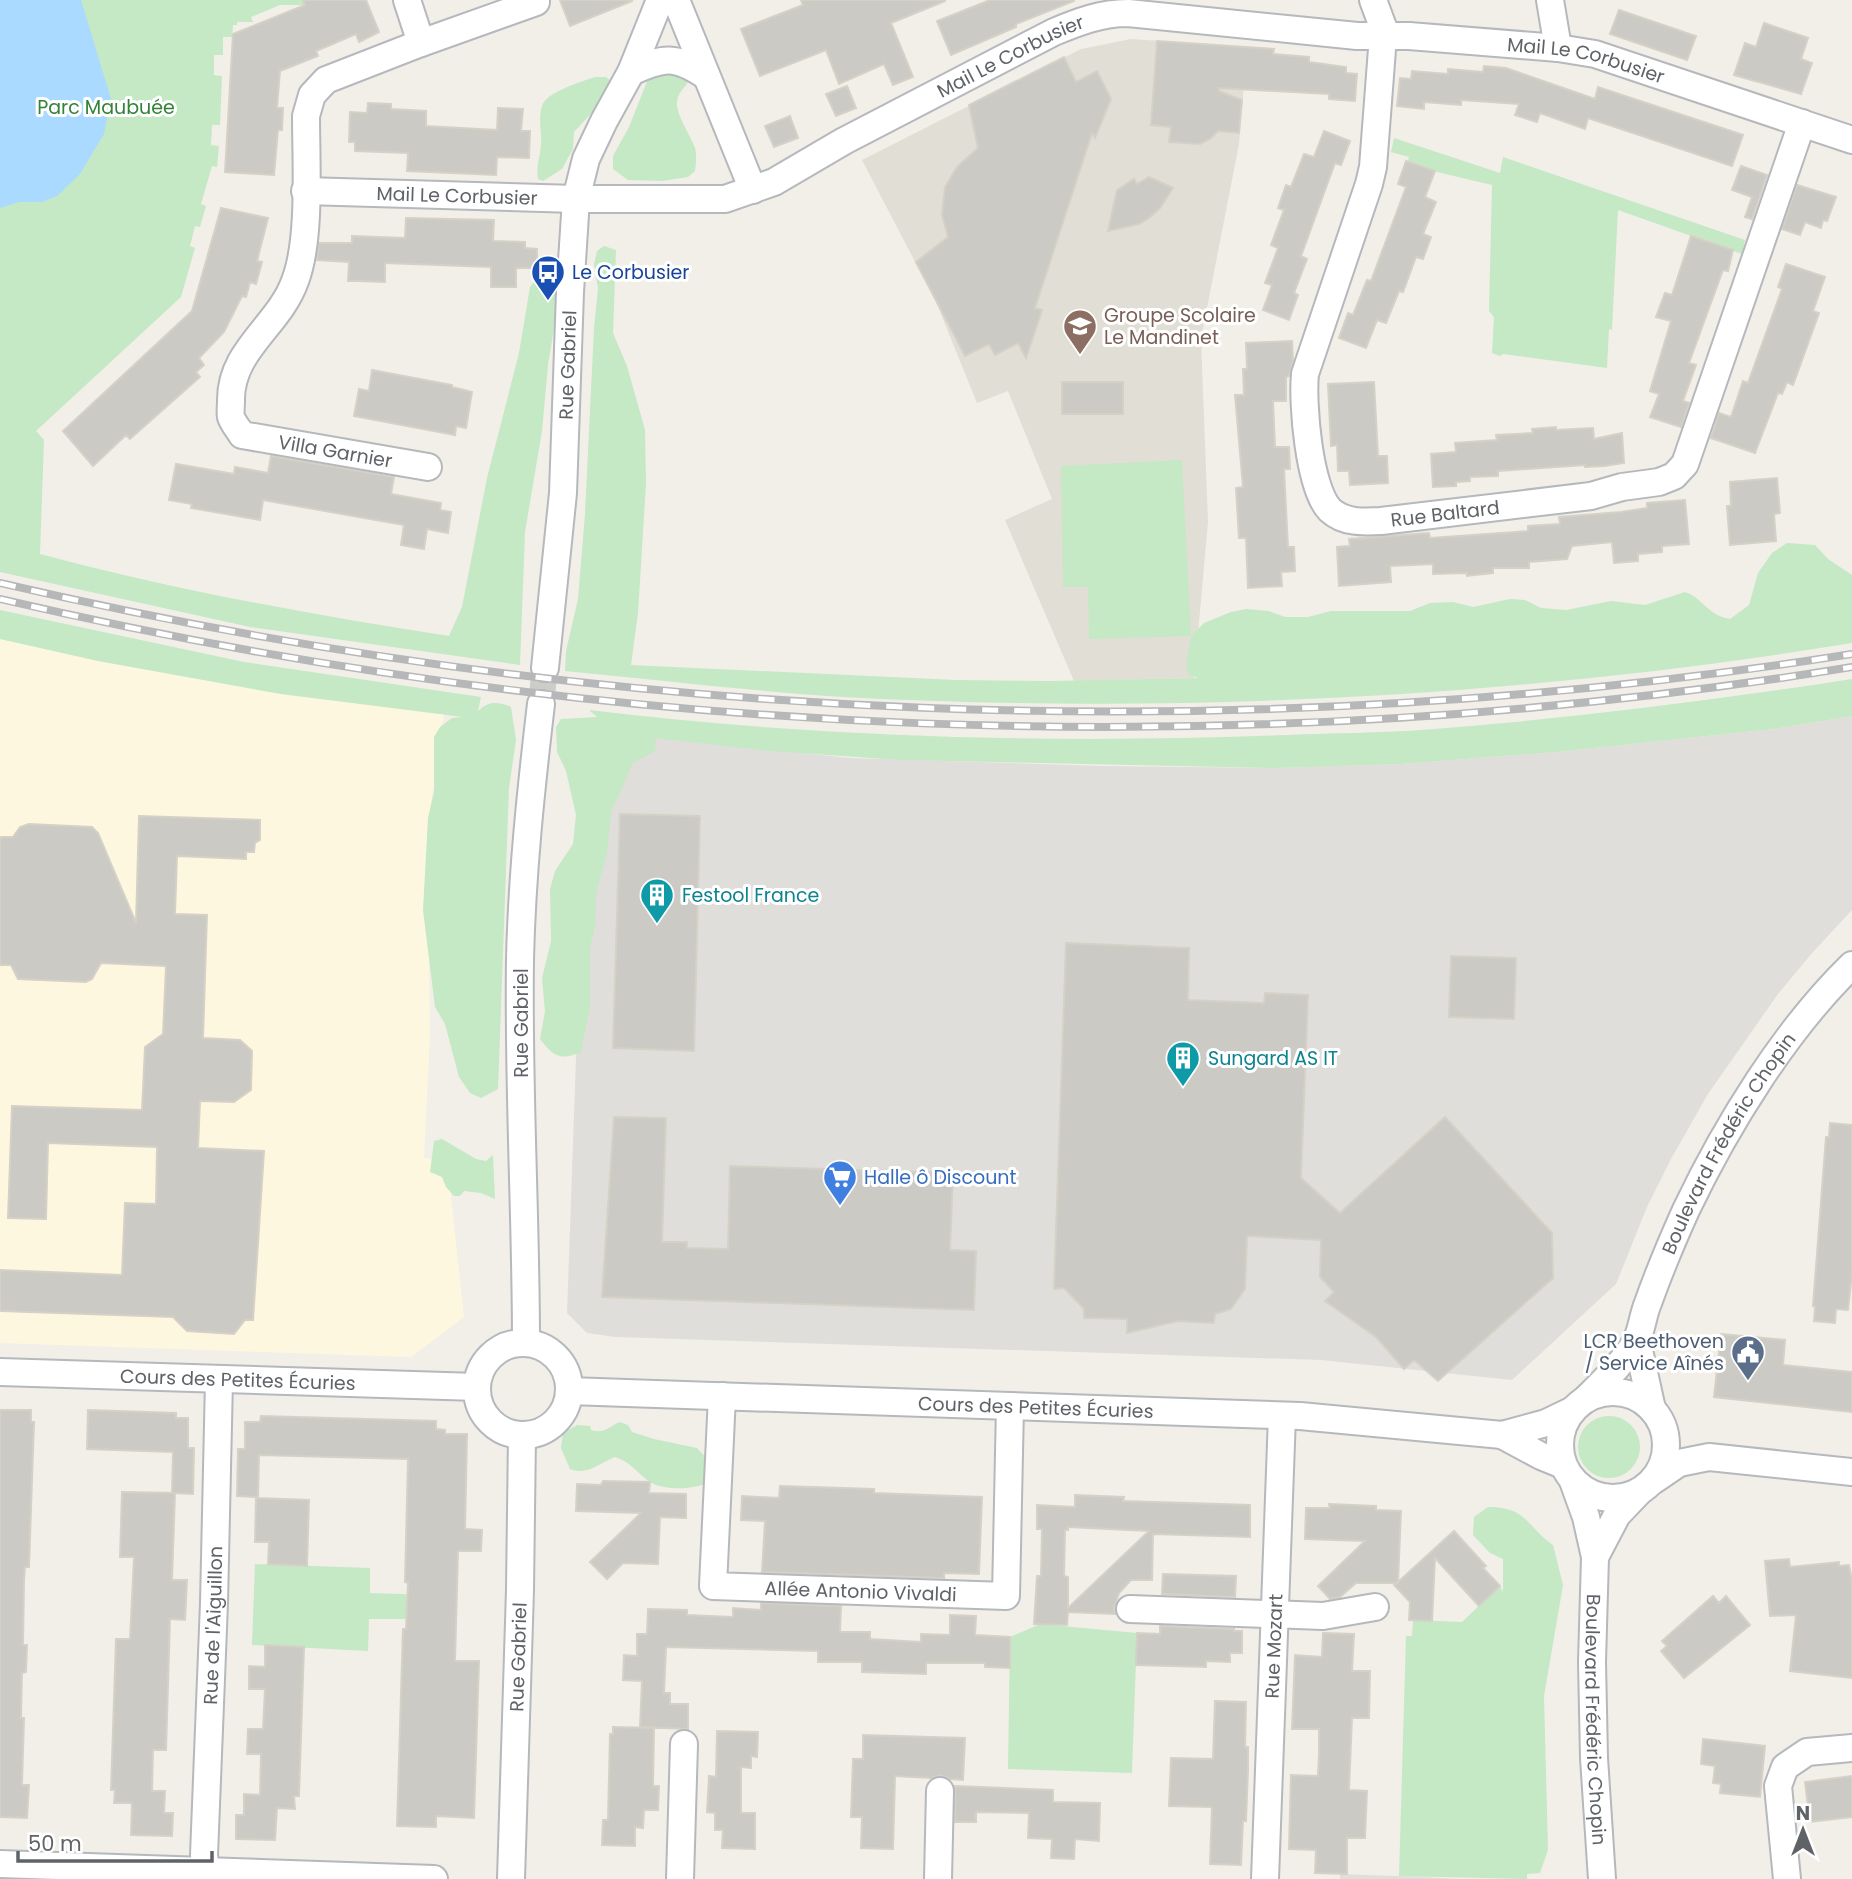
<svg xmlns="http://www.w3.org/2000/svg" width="1852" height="1879" viewBox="0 0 1852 1879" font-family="Poppins,sans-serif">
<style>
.commercial{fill:#fef7e0}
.industrial{fill:#e0deda}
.education{fill:#e1ded6}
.green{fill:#c5e8c5}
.water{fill:#aadaff}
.building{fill:#cccac5;stroke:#d6d1c6;stroke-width:2;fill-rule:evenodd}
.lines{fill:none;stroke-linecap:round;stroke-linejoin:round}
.street-tunnel{stroke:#ccccc8;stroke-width:26;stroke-dasharray:26 13;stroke-linecap:butt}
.street-casing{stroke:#b5b8bc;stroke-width:30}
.street{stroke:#fff;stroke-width:26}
.rail-casing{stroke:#b6b7b8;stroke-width:8}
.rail{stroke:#fff;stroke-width:5;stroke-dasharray:16;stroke-linecap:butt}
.labels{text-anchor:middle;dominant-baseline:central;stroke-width:6;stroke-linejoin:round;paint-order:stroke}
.street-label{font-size:19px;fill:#5f6368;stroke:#fff}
.park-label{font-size:19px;fill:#348238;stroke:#fff}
.transit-label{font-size:19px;fill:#164399;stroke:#fff;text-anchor:start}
.education-label{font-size:19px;fill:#785e54;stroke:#fff;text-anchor:start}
.culture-label{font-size:19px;fill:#0d838f;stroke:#fff;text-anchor:start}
.shop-label{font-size:19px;fill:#366cbe;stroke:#fff;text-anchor:start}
.service-label{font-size:19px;fill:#4e5e75;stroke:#fff;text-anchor:end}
</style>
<rect width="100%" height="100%" fill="#f1efe8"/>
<path class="commercial" d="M0 639 98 661 281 694 444 714 427 832 430 1035 424 1158 447 1160 464 1317 411 1357 0 1343Z"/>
<path class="industrial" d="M1852 716V910L1813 952 1778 994 1708 1094 1671 1159 1647 1207 1616 1284 1512 1380 1321 1360 615 1337 587 1333 567 1313 578 1001 616 726 639 736 850 758 1102 766 1276 768 1401 764 1556 752 1773 729Z
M1340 1874 1422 1877 1456 1879H1340Z"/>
<path class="education" d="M1131 39 1247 47 1239 144 1201 339 1208 522 1194 678 1074 681 1005 520 1052 499 1008 391 977 403 936 302 862 160 1081 49Z"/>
<path class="green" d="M0 0H303L305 5H280L251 17 253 22H237V25H233L232 37H223V55H214V75L222 76 220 125H212L211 145 219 146 217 167 212 166 201 204 206 206 200 227 195 226 190 246 195 248 181 297 36 431 44 440 40 554C175 590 312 615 449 636L462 607 487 478 519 353 530 287 538 277 553 278 557 310 548 365 542 431 525 532 520 665 250 627 0 572Z
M670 71 690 77C688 86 678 91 677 101 675 113 691 136 695 148 697 156 696 163 695 171L688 177 662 181 628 180 613 169V156L629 127 648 79 658 73Z
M595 77H606L612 82 609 94 574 132 573 149 562 169 543 181 538 179C536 166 540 157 541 145 542 133 538 118 542 106 546 92 581 82 595 77Z
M1394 138 1500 173 1503 157 1745 240 1742 254 1618 210 1612 330 1609 329 1607 368 1503 354 1500 356 1492 353 1494 317 1489 311 1492 185 1437 172 1408 161 1409 157 1391 152Z
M604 246 616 250 613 333 627 366 645 430 646 483 638 613 631 665 956 680 1050 681 1198 678 1189 675C1183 660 1190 651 1191 636L1089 639 1088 587H1063L1061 466 1182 460 1191 636 1204 623 1231 612 1246 609 1269 611 1285 617H1308L1331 611H1410L1430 603 1453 602 1473 607 1510 599 1525 600 1541 608 1566 610 1611 601 1645 605 1685 592C1703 598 1707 615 1730 619L1749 605 1758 573 1772 553 1787 543 1815 545 1828 559 1852 575V643C1520 697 1179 715 843 697 750 691 658 680 565 671L566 651 578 599 585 514 594 328 598 289 594 264 597 251Z
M0 610 244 662 481 697 478 711C488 701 498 701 511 707L516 740 509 788 498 1089 481 1098 470 1093 459 1077 445 1024 435 1007 423 910 428 818 434 792V737L440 727 452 718 463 717 281 694 98 661 0 639Z
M1852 679V716L1773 729 1556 752 1401 764 1276 768 899 760 771 751 654 738 656 741 655 751 633 763 611 812 607 853 596 894 595 926 590 947V1007L581 1052C560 1061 553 1056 540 1039L545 1011 542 978 551 941 550 889 555 871 573 844 576 815 566 771 557 752 556 727 561 719 597 717 589 710C821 738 1055 744 1288 735 1333 733 1378 733 1422 730 1566 719 1710 701 1852 679Z
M442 1139 476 1159 486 1161 493 1155 495 1199 481 1193 464 1191 460 1196H454L446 1187 442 1177 430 1172 434 1141Z
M1578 1447a31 31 0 1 1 62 0a31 31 0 1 1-62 0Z
M620 1422 628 1425 632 1432 654 1439 697 1448 710 1462 707 1483C692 1490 661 1491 647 1480 635 1470 630 1462 615 1457 599 1463 588 1476 570 1469L561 1448 563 1433 577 1425 590 1426 591 1430C605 1434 608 1427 620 1422Z
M1488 1507C1527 1507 1525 1525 1553 1545L1563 1585 1544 1696 1548 1850 1540 1873 1527 1874V1879L1399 1876 1406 1636H1412L1413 1620 1462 1622 1500 1586 1503 1592V1559L1490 1553 1473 1535 1474 1517Z
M255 1564 370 1568V1593L433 1595 407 1614 406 1619H369L368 1651 252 1645Z
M1040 1624 1137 1633 1132 1773 1008 1769 1010 1637Z"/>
<path class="water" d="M0 0H81L111 99 104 134 80 174 57 196 42 202H19L0 208Z"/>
<path class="building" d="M303 0H366L379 32 359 42 356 34 316 51 318 56 280 71 277 108H283L282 130H278L274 175 225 172 233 34 305 5Z
M560 0H632V1L570 26Z
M801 0H945V1L891 23 913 77 893 85 884 64 839 84 826 50 760 76 741 29 803 5Z
M990 0H1073L1074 1 1016 24V27L951 55 937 21Z
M1619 10 1696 36 1687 60 1610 34Z
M1764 23 1808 38 1801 59 1812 63 1801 94 1734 75 1745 43 1756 47Z
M1157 41 1274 49 1273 54 1309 57V62L1346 67V73L1357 74 1355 101 1329 99V94L1219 88V91L1242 100 1239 133 1218 131 1210 139 1200 144 1169 142 1171 127 1151 125Z
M1064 57 1076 82 1097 71 1111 99 1095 138 1092 133 1035 308 1042 310 1026 358 1018 343 995 355 989 344 965 356 916 262 948 237 942 215 945 187 957 167 978 148 969 105Z
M1484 66 1506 68 1595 99 1598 87 1743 135 1732 166 1588 118 1585 129 1540 113 1537 122 1515 115 1519 104 1461 100V105L1424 102V109L1397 106 1400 78 1411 79 1412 71 1448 74V69L1483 72Z
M847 86 856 108 836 116 826 94Z
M368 103 391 104V109L426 111V126L497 130 498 108 523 109 521 131H530L529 158 497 157 496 175 407 171 408 153 355 151V142H349L350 112 367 113Z
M790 116 798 138 774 147 765 126Z
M1324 131 1350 141 1341 165 1335 163 1301 256 1307 259 1294 293 1298 295 1289 320 1263 310 1272 285 1265 283 1278 248 1271 245 1284 210 1278 208 1286 185 1291 187 1304 154 1314 157Z
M1406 161 1435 171 1425 197 1436 202 1423 234 1431 237 1423 259 1416 257 1403 292 1399 291 1386 323 1377 320 1366 348 1339 338 1348 313 1353 315 1367 280 1371 281 1393 222 1406 187 1398 184Z
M1741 166 1767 175 1752 219 1745 217 1752 197 1732 190Z
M1149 177 1173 188 1160 208 1149 218 1139 224 1108 231 1117 190 1134 179 1137 184Z
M1797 185 1836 197 1827 221 1823 220 1821 228 1805 222 1800 235 1782 229Z
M221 208 268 218 257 261 262 262 256 284 250 282 246 297 242 296 224 332 199 358 204 365 196 372 200 377 130 439 126 435 93 466 63 431 192 311Z
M406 218 494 220 493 241 525 242V248L537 249V268H516V287H491V267L385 263V282L359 281H348L349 262 317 260 319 243H352V236L405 238Z
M1691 236 1733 250 1728 271 1723 270 1689 363 1696 365 1683 401 1689 403 1681 427 1650 417 1659 394 1650 391 1671 321 1656 317 1665 293 1672 295Z
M1786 264 1825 277 1813 311 1819 313 1793 385 1787 382 1782 394 1778 393 1755 453 1711 438 1719 413 1731 417 1743 381 1748 383 1782 289 1778 287Z
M1292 341 1293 361 1289 376 1286 377V401H1273L1275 447H1289L1290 469H1284L1288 547H1294L1295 571 1281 572 1282 586 1248 588 1246 538H1239L1236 488 1243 487 1235 395H1244L1243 369H1247L1246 343Z
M372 370 452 385V387L472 392 466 428 456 426 455 435 354 416 359 389 369 391Z
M1062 382H1123V414H1062Z
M1374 382 1378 456H1387L1388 483 1350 485 1349 471H1338L1337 445 1331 446 1328 384Z
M1556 427V430L1593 428 1594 439 1622 433 1624 463 1604 466 1585 467V465L1498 471V476L1470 477V481L1456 482V486L1433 487 1431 454 1456 452 1455 443 1497 440 1496 435 1533 433 1532 429Z
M271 456 394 477 391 494 441 503 440 510 451 512 448 533 427 529 424 549 401 545 404 525 263 500 260 520 191 508 192 504 169 500 176 464 234 474 235 467 268 473Z
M1777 478 1780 513 1774 514 1776 541 1730 545 1727 506H1731L1730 482Z
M1685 500 1689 544 1662 546V552L1638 554V561L1614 563 1612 542 1572 546 1567 559 1529 562V568H1493V573L1467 576V573L1433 574V564L1390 566 1391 582 1339 586 1337 547 1350 546 1349 539 1429 533 1430 538 1528 531V526L1560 524 1559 517 1621 512 1647 508V503Z
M620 814 700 816 694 1051 613 1048Z
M139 816 260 820V840L255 843 254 852H246V859L177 856 175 914 207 915 203 1038 240 1040 252 1051 251 1090 234 1102 200 1101 198 1148 264 1151 253 1320H245L234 1334 187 1331 173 1317 0 1311V1270L122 1275 125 1203 156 1204 157 1147 48 1143 46 1219 8 1218 12 1106 142 1110 145 1047 163 1034 166 966 101 963 92 979 86 982 18 979 11 965H0V837H13L20 827 29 824 92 827 98 833 136 923Z
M1066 943 1189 948 1188 1000 1264 1003 1265 993 1308 995 1301 1178 1340 1213 1445 1117 1552 1233 1553 1278 1438 1381 1414 1360 1404 1369 1376 1337 1325 1301 1334 1292 1320 1277 1321 1240 1247 1236 1245 1289 1231 1309 1215 1314 1214 1323 1178 1321 1127 1333V1319L1084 1318V1309L1064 1288 1054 1289Z
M1451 956 1516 958 1514 1019 1449 1017Z
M614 1117 666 1118 662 1242H687V1248L728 1249 730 1166 953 1173 950 1250 976 1251 974 1310 602 1297Z
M1830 1123 1852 1125V1273L1848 1310 1836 1309 1835 1323 1814 1321 1815 1307 1813 1306 1826 1137H1829Z
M1721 1334 1785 1340 1783 1365 1852 1372V1412L1714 1397Z
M0 1410H31V1422H34L29 1567H25L24 1580 23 1645H27L26 1672 22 1673 21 1718H24L22 1785H29L27 1818 0 1817Z
M88 1410 176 1413V1418H188V1448H194L193 1494 172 1493 173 1452 87 1449Z
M261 1416 436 1421V1429L445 1430V1434H467L465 1529 482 1530 481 1551H458L455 1661H479L474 1818 436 1816V1827L397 1826 403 1629H406L408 1583 405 1582 408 1459 259 1455 258 1497 237 1496 238 1449H245V1422H260Z
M603 1481 650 1482 649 1493 686 1494V1518L660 1517 658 1564 623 1563 607 1579 590 1562 641 1513 576 1511 577 1484 601 1485Z
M780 1486 874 1489V1493L982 1497 979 1574 944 1573V1578L762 1572 765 1521 741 1520 742 1496 779 1498Z
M122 1492 175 1493 172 1580H187L185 1620 170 1619 166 1750H153L152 1791H165L164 1813H173L172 1836 131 1835 132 1803H114L115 1790H111L116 1639H130L134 1557H120Z
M1075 1495 1124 1497 1123 1501 1250 1505V1537L1153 1534 1152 1580H1131L1119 1593 1114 1608 1115 1614 1068 1612 1067 1625 1034 1624 1037 1576H1041L1042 1529H1037V1505L1075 1507ZM1068 1527 1149 1531 1068 1608V1577L1064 1576 1065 1530H1068Z
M256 1498 309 1500 307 1566 268 1564 269 1542H255Z
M1329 1504 1376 1506V1510L1401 1511 1398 1582 1454 1531 1486 1566 1483 1568 1500 1586 1479 1606 1435 1558 1432 1621 1409 1620 1410 1602 1394 1585 1397 1583H1356L1340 1597 1330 1599 1318 1586 1365 1541 1305 1539 1306 1508H1330Z
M1789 1559 1790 1567 1839 1562V1566L1849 1565 1852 1581V1678L1790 1671 1796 1615 1770 1616 1765 1561Z
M1163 1574 1236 1576 1235 1597 1162 1594Z
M1713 1596 1719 1603 1726 1596 1750 1625 1684 1678 1661 1651 1667 1646 1662 1641Z
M761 1603 841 1606 840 1632H870V1639L921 1642V1634L950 1635V1615L976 1616 975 1635 1010 1637V1668L985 1667V1663H926V1674L862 1672V1662H818V1651L666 1647 664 1693H670V1704H688V1729L640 1727 642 1681 623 1680 624 1655 637 1656V1634H647L648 1609 687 1610V1615L733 1617V1608L761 1610Z
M1160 1626 1234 1629V1631H1242V1653H1230V1662L1206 1661V1667L1136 1665 1137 1633 1160 1634Z
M1323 1633 1354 1634 1352 1671H1370L1369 1718H1352L1349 1790 1367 1791 1365 1838H1347V1874L1315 1873 1316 1850 1289 1849 1291 1775 1318 1776 1319 1753V1729H1292L1295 1655 1322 1657Z
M265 1645 304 1647 299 1796H294L295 1809 277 1808 275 1840 236 1839V1815H244V1794L260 1795 261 1754H247L248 1729H263L265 1689H249V1666L265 1667Z
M1215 1701 1246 1702 1245 1747H1248V1770L1246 1821H1243L1241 1865 1210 1864 1212 1807 1169 1806 1171 1758 1213 1759Z
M613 1727 654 1728 653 1786H659L658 1810H644L643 1828 635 1827V1846L602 1845 603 1820H608L610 1734H613Z
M717 1731 758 1732 757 1757 751 1756V1768L741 1767V1813H755V1849L722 1848 723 1830H715V1813L707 1812 709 1776 716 1777Z
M863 1735 965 1738 963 1780 950 1779 941 1775 931 1778 895 1776 893 1849 861 1848 862 1817H851L853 1759H863Z
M1703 1739 1765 1746 1760 1797 1720 1793 1721 1784 1713 1783 1715 1766 1701 1764Z
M1852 1776V1817L1810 1822 1805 1782Z
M955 1786 1053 1790V1802L1100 1803 1099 1841 1075 1839 1074 1859 1051 1858 1052 1839 1028 1838 1029 1813 976 1812V1822H955Z"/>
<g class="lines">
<path class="street-tunnel" d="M541 704 545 668"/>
<g class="street-casing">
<g id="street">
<path id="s1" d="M407 0 421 43 326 80 312 95 306 116C306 163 311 240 295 281 279 326 230 350 231 401 231 406 230 412 231 417 233 423 239 430 242 435L428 467"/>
<path d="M676 0 753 190"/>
<path id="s2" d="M1373 0 1383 27V36L1373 167 1369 184 1305 374C1302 403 1309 489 1330 510 1344 523 1363 522 1381 521L1591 496 1622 487 1659 482 1674 476 1685 464 1802 123"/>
<path d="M1550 0 1558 48"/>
<path d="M421 43 536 2"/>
<path d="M631 72C664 57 675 55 706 76"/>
<path id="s3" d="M305 191 576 199H725L774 182 844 141 1054 32C1078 22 1101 13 1128 13L1357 36H1409L1558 48 1595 54 1852 140"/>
<path id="s4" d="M545 668 563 493 570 292 576 199 586 159 604 121 631 72 660 0"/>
<path d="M1637 1341 1652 1409"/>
<path d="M526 1343C526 1215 518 1087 520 959 522 874 531 789 541 704"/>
<circle cx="523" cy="1389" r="46"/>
<path id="s5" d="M0 1372 477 1387"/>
<path id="s6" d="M569 1391 1300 1416 1502 1435 1546 1423 1571 1411"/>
<circle cx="1613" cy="1445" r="53"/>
<path id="s7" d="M722 1396 713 1586 1006 1596 1010 1406"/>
<path id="s8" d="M1586 1399C1600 1385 1629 1357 1637 1339 1642 1328 1643 1315 1648 1303 1659 1272 1672 1241 1686 1210 1726 1126 1785 1030 1852 965"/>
<path d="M1502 1435 1541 1456 1563 1465"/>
<path d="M1654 1480 1679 1463 1709 1457 1852 1472"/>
<path id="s9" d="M1573 1481 1586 1517 1595 1557 1592 1662 1594 1758 1602 1879"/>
<path d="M1595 1557 1617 1515 1638 1493"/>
<path d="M1130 1609 1323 1616 1375 1607"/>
<path d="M0 1864 434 1879"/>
<path id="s10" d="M207 1879 204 1855 214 1603 219 1380"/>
<path id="s11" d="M511 1879 520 1590 522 1435"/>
<path d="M680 1879 684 1744"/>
<path d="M938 1879 940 1791"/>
<path id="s12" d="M1265 1879 1282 1416"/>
<path d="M1787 1879 1778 1786 1785 1767 1807 1752 1852 1748"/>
</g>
</g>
<use href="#street" class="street"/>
<g class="rail-casing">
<path id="rail" d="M0 583C606 724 1237 751 1852 654
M0 599C605 740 1239 767 1852 667"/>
</g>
<use href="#rail" class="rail"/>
</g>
<defs>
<g id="bus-pin" transform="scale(1.75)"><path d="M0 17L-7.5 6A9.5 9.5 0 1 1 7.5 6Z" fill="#1a4fb4" stroke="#fff"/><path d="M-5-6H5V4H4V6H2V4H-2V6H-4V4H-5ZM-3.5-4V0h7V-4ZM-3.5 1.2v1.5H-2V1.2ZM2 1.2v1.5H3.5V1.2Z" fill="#fff"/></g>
<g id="school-pin" transform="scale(1.75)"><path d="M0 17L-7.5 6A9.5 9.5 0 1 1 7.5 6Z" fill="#8d6e63" stroke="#fff"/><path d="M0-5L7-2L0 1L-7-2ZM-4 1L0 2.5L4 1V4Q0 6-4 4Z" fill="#fff"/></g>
<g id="building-pin" transform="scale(1.75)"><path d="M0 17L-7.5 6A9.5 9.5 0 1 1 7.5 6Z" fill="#0f9aa8" stroke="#fff"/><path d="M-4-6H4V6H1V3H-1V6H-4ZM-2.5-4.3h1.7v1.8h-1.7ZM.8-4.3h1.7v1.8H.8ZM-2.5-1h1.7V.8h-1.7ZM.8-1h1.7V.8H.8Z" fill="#fff"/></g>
<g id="supermarket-pin" transform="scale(1.75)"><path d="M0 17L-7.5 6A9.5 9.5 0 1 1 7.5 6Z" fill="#3f7fe0" stroke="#fff"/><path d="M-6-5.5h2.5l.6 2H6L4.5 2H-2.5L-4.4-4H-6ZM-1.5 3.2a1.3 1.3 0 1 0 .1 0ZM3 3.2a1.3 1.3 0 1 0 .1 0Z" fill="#fff"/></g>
<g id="civic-pin" transform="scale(1.75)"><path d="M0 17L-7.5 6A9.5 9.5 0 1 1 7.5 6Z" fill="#5c6f8a" stroke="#fff"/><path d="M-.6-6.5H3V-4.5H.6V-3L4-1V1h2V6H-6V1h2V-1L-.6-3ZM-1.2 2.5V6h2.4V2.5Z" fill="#fff"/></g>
</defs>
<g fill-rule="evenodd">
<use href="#bus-pin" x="548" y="272"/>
<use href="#school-pin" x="1080" y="326"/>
<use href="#building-pin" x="657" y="895"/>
<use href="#building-pin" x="1183" y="1058"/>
<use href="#supermarket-pin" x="840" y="1177"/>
<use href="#civic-pin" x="1748" y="1352"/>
</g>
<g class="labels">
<g class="street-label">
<text stroke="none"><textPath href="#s3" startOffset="740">Mail Le Corbusier</textPath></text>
<text stroke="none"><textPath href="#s3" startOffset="1328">Mail Le Corbusier</textPath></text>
<text stroke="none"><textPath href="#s3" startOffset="152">Mail Le Corbusier</textPath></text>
<text stroke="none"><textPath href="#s4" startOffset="304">Rue Gabriel</textPath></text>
<text stroke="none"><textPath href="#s1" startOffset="626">Villa Garnier</textPath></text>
<text stroke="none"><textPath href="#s2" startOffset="646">Rue Baltard</textPath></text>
<text transform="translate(521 1023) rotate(-90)">Rue Gabriel</text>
<text stroke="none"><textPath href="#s8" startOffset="296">Boulevard Frédéric Chopin</textPath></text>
<text stroke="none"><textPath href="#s5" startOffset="238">Cours des Petites Écuries</textPath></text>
<text stroke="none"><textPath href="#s6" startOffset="467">Cours des Petites Écuries</textPath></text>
<text stroke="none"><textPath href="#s7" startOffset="338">Allée Antonio Vivaldi</textPath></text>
<text stroke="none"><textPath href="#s10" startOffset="254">Rue de l'Aiguillon</textPath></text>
<text stroke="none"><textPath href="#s12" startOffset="233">Rue Mozart</textPath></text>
<text stroke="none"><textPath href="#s11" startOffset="222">Rue Gabriel</textPath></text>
<text stroke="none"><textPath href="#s9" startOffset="242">Boulevard Frédéric Chopin</textPath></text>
</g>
<g class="park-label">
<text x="106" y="107">Parc Maubuée</text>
</g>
<g class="transit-label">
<text x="572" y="272">Le Corbusier</text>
</g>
<g class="education-label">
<text x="1104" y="315">Groupe Scolaire<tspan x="1104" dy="22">Le Mandinet</tspan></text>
</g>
<g class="culture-label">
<text x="682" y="895">Festool France</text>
<text x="1208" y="1058">Sungard AS IT</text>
</g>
<g class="shop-label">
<text x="864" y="1177">Halle ô Discount</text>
</g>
<g class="service-label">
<text x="1724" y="1341">LCR Beethoven<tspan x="1724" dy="22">/ Service Aînés</tspan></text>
</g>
</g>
<g transform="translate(1803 1830)" stroke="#ffffff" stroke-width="5" paint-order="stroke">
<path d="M0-5L12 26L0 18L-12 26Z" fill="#5f6368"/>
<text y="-10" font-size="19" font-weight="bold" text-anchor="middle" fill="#5f6368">N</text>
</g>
<path d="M18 1851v10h194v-10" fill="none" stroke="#5f6368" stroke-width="3.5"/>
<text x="28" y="1851" font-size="21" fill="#5f6368" stroke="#ffffff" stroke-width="5" paint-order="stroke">50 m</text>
</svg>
